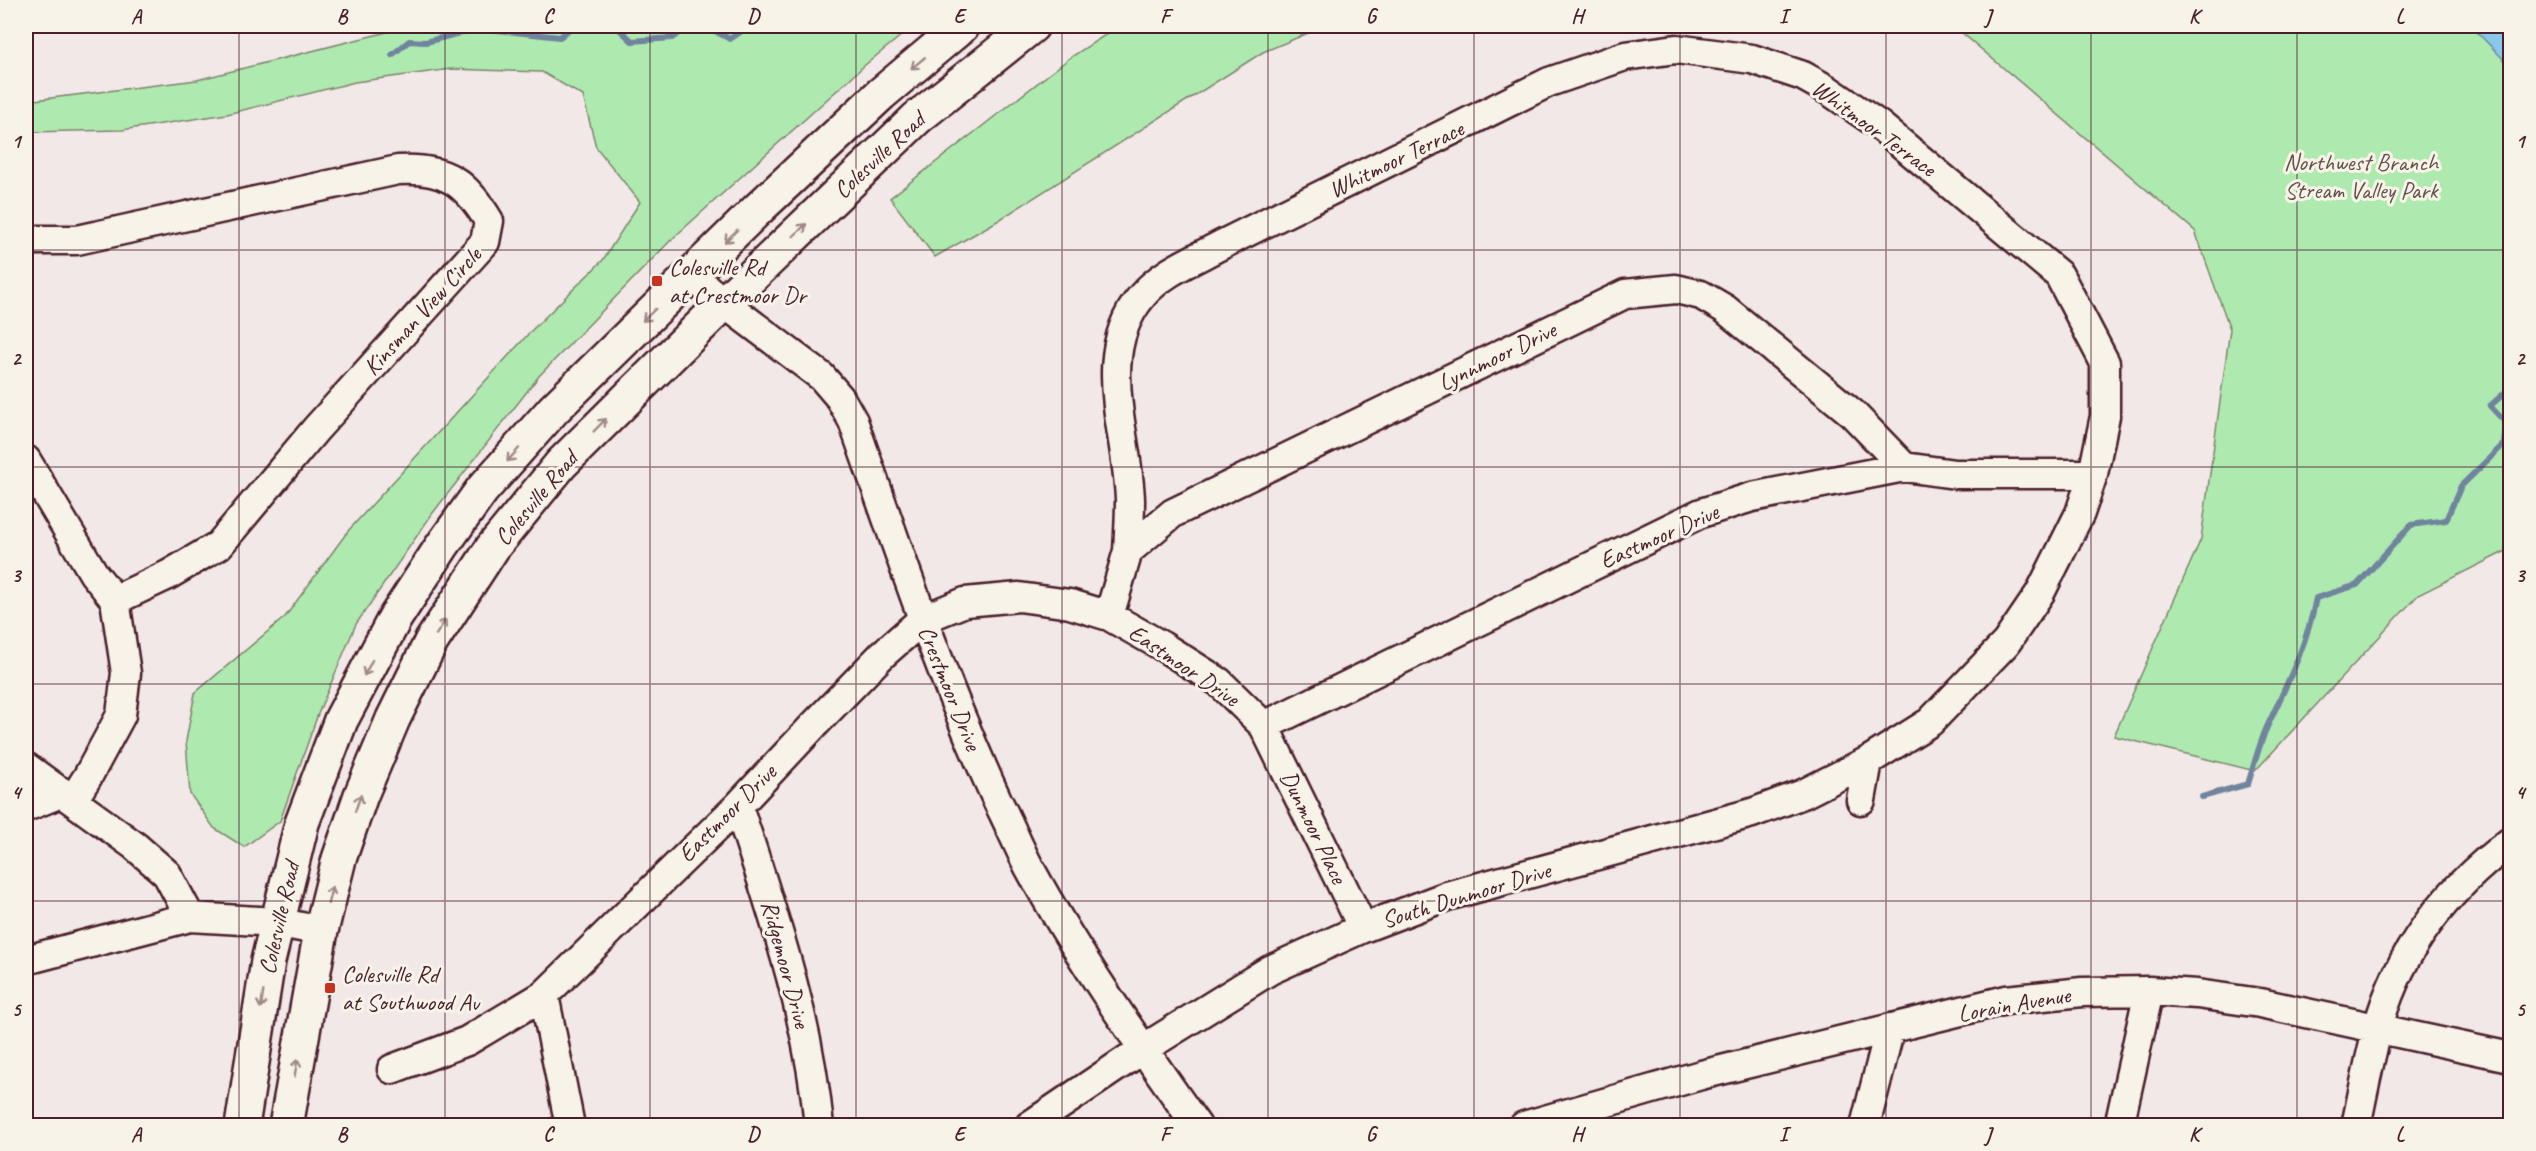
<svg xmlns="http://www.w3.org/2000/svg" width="2536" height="1151" viewBox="0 0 2536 1151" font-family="Caveat,sans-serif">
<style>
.green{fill:#aeeaaf;stroke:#7c846d;stroke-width:1.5}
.water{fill:#8ac8eb;stroke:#70849e;stroke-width:1.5}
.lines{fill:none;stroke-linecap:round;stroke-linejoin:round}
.stream{stroke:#70849e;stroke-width:6}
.minor-casing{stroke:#4a1f2b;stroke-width:33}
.highway-casing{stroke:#4a1f2b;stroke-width:38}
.minor{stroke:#f7f3e8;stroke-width:28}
.highway{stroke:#f7f3e8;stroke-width:33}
.oneway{stroke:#a0898a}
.grid{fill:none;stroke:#4a1f2b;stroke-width:1.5;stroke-opacity:0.55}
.poi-dot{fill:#c8321e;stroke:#f7f3e8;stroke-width:2}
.labels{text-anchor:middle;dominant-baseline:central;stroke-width:6;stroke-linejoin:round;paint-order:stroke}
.street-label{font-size:24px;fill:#4a1f2b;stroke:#f7f3e8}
.park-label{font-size:24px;fill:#63524c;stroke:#f7f3e8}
.poi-label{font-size:24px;fill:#4a1f2b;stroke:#f7f3e8;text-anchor:start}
.neatline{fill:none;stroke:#4a1f2b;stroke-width:2}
.grid-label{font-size:20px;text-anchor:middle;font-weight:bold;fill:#4a1f2b}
</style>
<rect width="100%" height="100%" fill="#f2e8e7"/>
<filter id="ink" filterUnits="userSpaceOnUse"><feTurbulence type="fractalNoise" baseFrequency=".0167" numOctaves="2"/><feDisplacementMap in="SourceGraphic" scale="12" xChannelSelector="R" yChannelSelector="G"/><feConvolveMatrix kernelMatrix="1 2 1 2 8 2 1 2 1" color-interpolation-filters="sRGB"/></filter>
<g filter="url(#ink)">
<path class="green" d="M411 26H913L865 65 671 240 539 376 432 514 356 624 318 714 280 821 244 847 214 828 190 794 186 741 195 693 285 617 348 531 533 329 603 260 640 202 596 147 583 96 542 72 451 69 355 82 227 114 122 130 26 132 27 101 197 80Z
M1119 26H1325L1263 52 999 220 935 257 890 198 1071 57Z
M1954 26H2510V549L2418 595 2255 771 2114 736 2201 539 2230 329 2195 231Z"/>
<path class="water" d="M2469 26H2510V66L2473 28Z"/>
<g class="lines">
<path class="stream" d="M616 26 632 41 672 38 689 26
M706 26 730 39 749 26
M392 55 409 41 426 42 478 28 560 37 573 26
M2202 797 2248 784C2254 765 2259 745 2267 727 2287 684 2307 645 2316 598L2357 585 2411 525 2446 520 2461 486 2504 444 2506 423 2490 406 2510 388"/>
<g class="minor-casing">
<path id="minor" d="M26 240H77L398 170C444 167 465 181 489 221L485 242 316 429 219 545 168 575 115 600
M691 275 724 303 822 377 840 398 853 421C898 549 941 679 998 802 1009 823 1018 846 1029 867 1078 957 1138 1042 1197 1126
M26 460 94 574 115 600 126 673 121 715 88 776 73 800
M1109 616 1128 551 1173 513 1625 294 1676 289 1701 295 1725 309 1852 413 1904 467
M1264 726 1701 513 1752 497 1904 467 1955 474H2093
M26 767 135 846 167 874 190 917
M1861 800 1868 761
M738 806C772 911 809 1016 819 1126
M26 807 51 797 60 791
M26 960 190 917 276 922 321 931
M544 995 570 1126
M392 1069 467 1041 544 995 738 806 814 725 883 654 923 619 965 602 1019 597 1070 604 1109 616 1162 646 1219 682 1264 726 1363 928
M1029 1126 1143 1049 1270 970 1363 928 1447 896 1752 813 1803 794 1868 761 1930 722 2006 643 2040 593 2080 513 2093 474 2105 416V363L2059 275 1879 125 1828 90 1803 76 1752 59 1676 49 1625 56 1549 82 1219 246C1193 260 1161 273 1142 296 1093 354 1128 433 1130 500 1130 517 1129 534 1128 551
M1524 1126 1701 1075 2006 1000 2082 992 2149 991 2197 994 2260 1003 2510 1057
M1865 1126 1890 1028
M2119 1126 2149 991
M2356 1126C2363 1093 2369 1060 2378 1027 2399 950 2447 889 2510 842"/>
</g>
<g class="highway-casing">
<path id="highway" d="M242 1126 268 961 302 823 341 720 395 618 442 546 482 490 554 409 757 210 881 94 962 26
M286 1126 321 931 339 859 361 795 393 719 431 642 493 547 561 464 724 303 917 118 1032 26"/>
</g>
<use href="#minor" class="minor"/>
<use href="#highway" class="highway"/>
</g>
<defs><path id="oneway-shaft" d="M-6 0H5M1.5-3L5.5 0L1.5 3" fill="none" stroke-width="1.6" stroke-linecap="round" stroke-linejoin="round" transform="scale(1.5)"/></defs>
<g class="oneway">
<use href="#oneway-shaft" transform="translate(918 63) rotate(140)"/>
<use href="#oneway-shaft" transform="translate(800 230) rotate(-44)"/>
<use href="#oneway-shaft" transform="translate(731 236) rotate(136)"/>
<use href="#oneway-shaft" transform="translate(649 315) rotate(136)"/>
<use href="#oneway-shaft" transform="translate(600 425) rotate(-45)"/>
<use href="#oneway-shaft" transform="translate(513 455) rotate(132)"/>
<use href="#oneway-shaft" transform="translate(441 627) rotate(-57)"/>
<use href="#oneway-shaft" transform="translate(368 668) rotate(118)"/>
<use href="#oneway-shaft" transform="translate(358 803) rotate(-71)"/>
<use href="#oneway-shaft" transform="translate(330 895) rotate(-76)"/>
<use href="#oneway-shaft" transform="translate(262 1000) rotate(99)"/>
<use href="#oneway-shaft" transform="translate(296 1068) rotate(-80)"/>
</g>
</g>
<path class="grid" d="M239 26V1126M445 26V1126M650 26V1126M856 26V1126M1062 26V1126M1268 26V1126M1474 26V1126M1680 26V1126M1886 26V1126M2091 26V1126M2297 26V1126M26 250H2510M26 467H2510M26 684H2510M26 901H2510"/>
<g class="poi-dot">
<rect x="651" y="275" width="12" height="12" rx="3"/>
<rect x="324" y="982" width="12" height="12" rx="3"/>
</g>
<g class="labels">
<g class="street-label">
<text transform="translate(1874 128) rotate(36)">Whitmoor Terrace</text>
<text transform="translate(879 155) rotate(-43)">Colesville Road</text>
<text transform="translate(1396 159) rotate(-26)">Whitmoor Terrace</text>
<text transform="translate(422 311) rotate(-48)">Kinsman View Circle</text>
<text transform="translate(1497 356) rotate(-26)">Lynnmoor Drive</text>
<text transform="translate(536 498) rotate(-50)">Colesville Road</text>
<text transform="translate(1659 536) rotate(-24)">Eastmoor Drive</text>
<text transform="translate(1184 665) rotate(34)">Eastmoor Drive</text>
<text transform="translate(950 688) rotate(68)">Crestmoor Drive</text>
<text transform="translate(727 813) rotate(-45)">Eastmoor Drive</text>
<text transform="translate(1314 827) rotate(64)">Dunmoor Place</text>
<text transform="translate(1466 895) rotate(-17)">South Dunmoor Drive</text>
<text transform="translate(279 918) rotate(-77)">Colesville Road</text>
<text transform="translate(786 964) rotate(75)">Ridgemoor Drive</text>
<text transform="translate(2014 1004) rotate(-10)">Lorain Avenue</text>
</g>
<g class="park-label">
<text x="2361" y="162">Northwest Branch<tspan x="2361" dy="28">Stream Valley Park</tspan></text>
</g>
<g class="poi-label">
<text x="669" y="267">Colesville Rd<tspan x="669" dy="28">at Crestmoor Dr</tspan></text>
<text x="342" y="974">Colesville Rd<tspan x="342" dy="28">at Southwood Av</tspan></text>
</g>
</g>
<rect width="2536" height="1151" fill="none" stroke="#f7f3e8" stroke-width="66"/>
<rect x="33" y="33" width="2470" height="1085" class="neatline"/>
<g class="grid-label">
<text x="136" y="23">A</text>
<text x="342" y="23">B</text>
<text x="548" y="23">C</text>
<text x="753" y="23">D</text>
<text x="959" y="23">E</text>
<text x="1165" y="23">F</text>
<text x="1371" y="23">G</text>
<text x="1577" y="23">H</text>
<text x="1783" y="23">I</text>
<text x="1988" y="23">J</text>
<text x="2194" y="23">K</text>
<text x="2400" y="23">L</text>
<text x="16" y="148">1</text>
<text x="2520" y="148">1</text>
<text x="16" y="365">2</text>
<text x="2520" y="365">2</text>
<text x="16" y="582">3</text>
<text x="2520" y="582">3</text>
<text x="16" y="799">4</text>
<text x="2520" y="799">4</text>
<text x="16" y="1016">5</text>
<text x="2520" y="1016">5</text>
<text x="136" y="1141">A</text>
<text x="342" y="1141">B</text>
<text x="548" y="1141">C</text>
<text x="753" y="1141">D</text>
<text x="959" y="1141">E</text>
<text x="1165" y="1141">F</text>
<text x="1371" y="1141">G</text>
<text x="1577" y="1141">H</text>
<text x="1783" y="1141">I</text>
<text x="1988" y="1141">J</text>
<text x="2194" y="1141">K</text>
<text x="2400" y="1141">L</text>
</g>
</svg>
